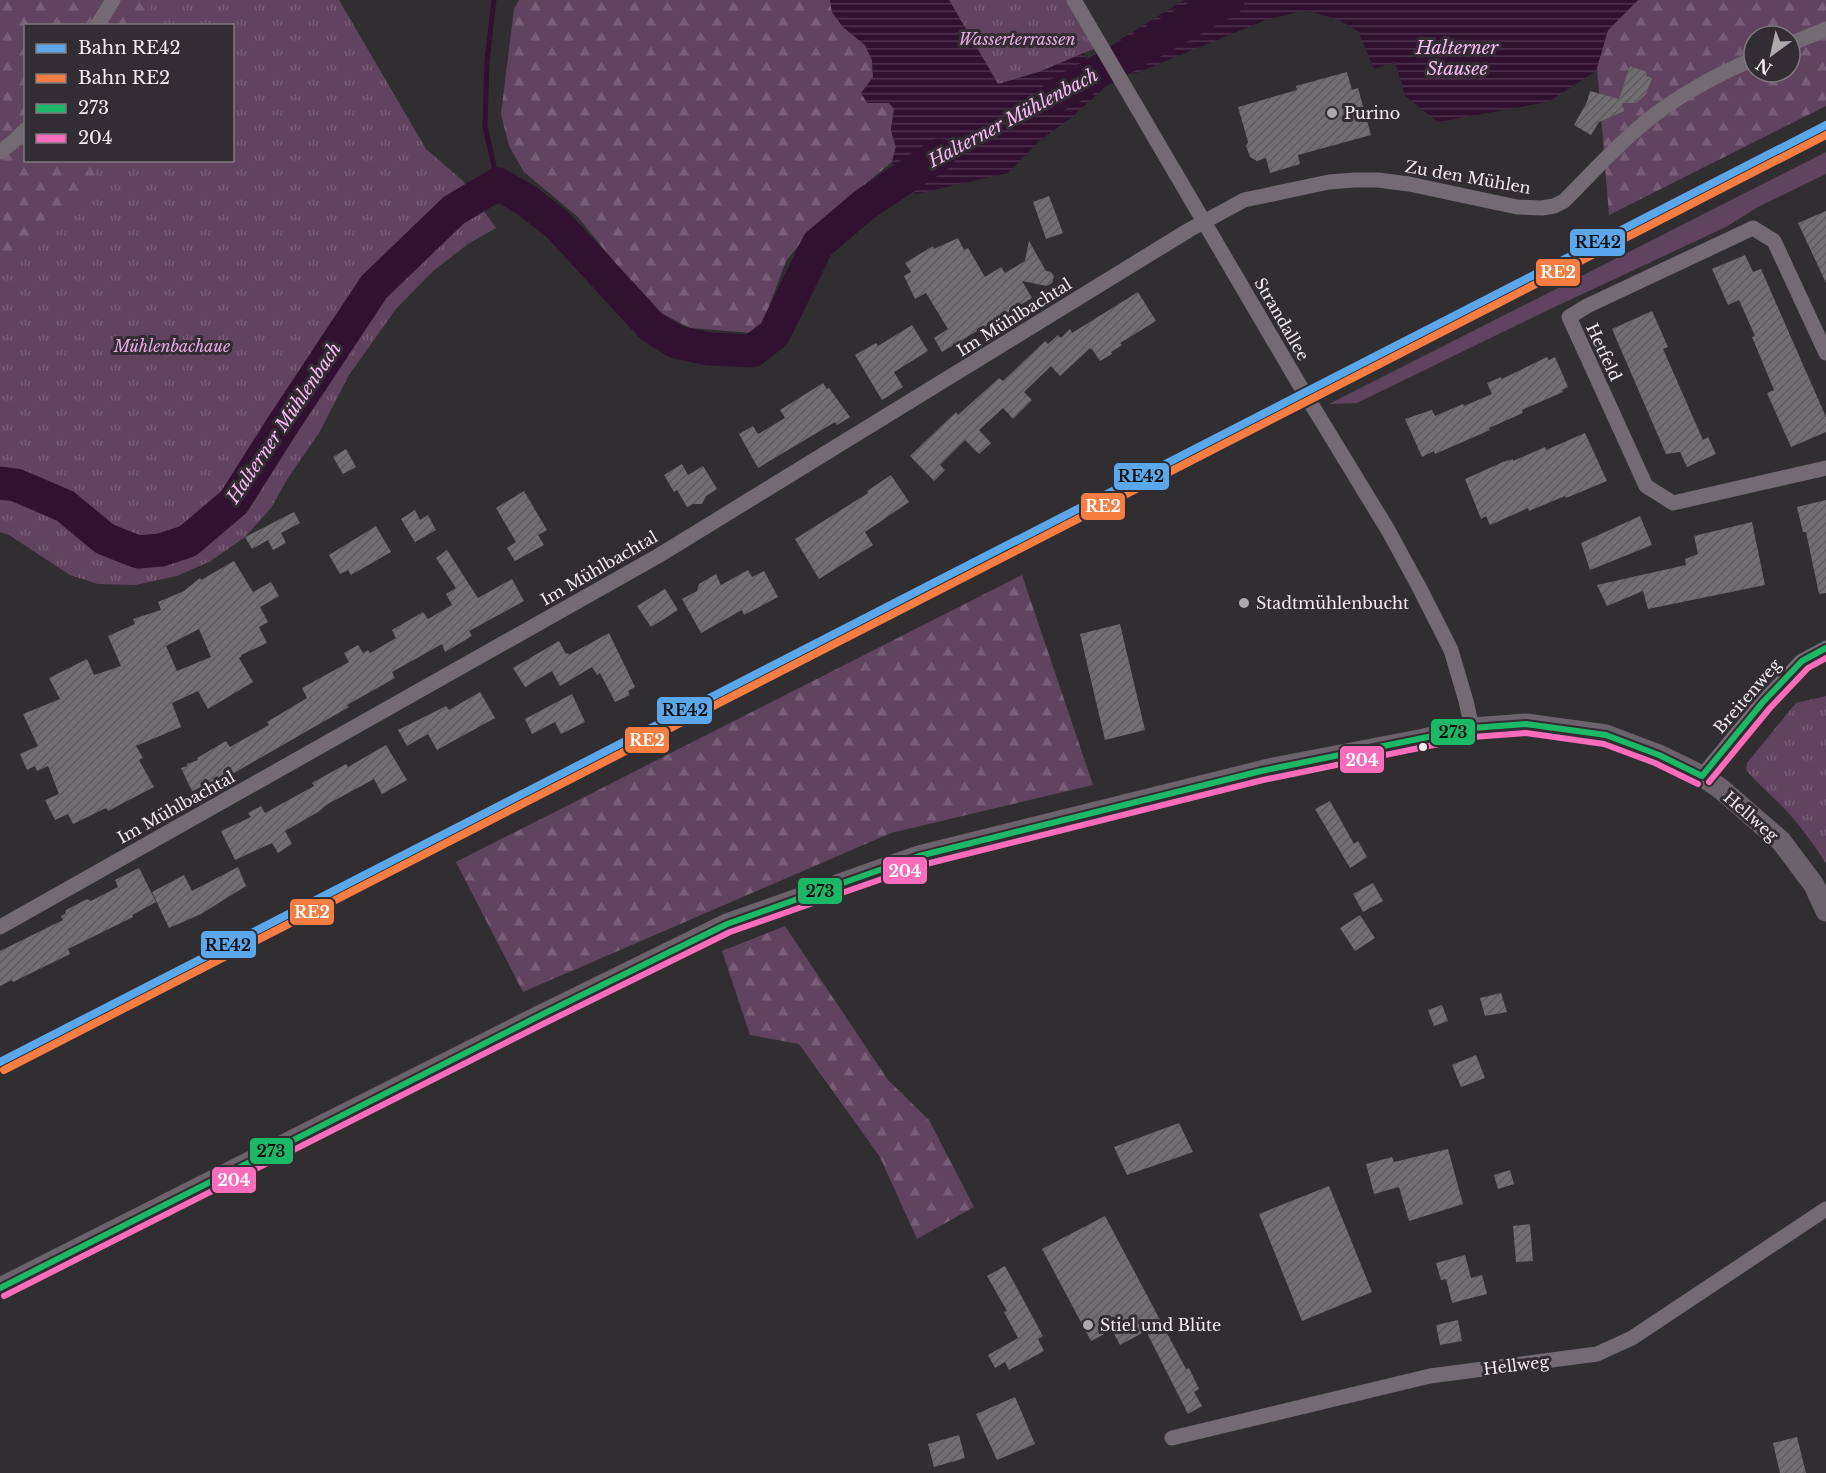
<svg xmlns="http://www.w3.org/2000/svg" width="1826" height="1473" viewBox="0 0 1826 1473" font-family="'Libre Baskerville',serif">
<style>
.green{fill:#60435f}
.forest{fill:url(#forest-firs);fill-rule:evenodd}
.park{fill:url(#park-tufts)}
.water{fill:url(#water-rules)}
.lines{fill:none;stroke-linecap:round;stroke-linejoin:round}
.stream{stroke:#301130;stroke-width:5}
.river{stroke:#301130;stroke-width:33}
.building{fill:url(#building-hatch);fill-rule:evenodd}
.street{stroke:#736a73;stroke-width:15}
.secondary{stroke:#6c626c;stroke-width:21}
.bus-1-casing{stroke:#322d32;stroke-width:10}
.bus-2-casing{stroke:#322d32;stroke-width:10}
.bus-1{stroke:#1ab867;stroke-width:6}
.bus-2{stroke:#fb6dba;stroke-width:6}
.rail-1-casing{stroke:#322d32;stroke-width:12}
.rail-2-casing{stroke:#322d32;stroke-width:12}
.rail-1{stroke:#5aa8eb;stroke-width:8}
.rail-2{stroke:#f77d43;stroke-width:8}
.poi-dot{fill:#adaaac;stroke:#322d32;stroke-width:2}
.bus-dot{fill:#f0ecef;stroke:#322d32;stroke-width:2}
.labels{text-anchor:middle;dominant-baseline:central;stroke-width:6;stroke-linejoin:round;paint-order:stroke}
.park-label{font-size:16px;font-style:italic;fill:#e7a9e4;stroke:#322d32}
.poi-label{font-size:16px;fill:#f0ecef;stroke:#322d32;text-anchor:start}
.street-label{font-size:16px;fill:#f0ecef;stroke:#322d32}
.water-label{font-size:18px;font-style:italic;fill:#f9baf6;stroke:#322d32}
.line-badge{stroke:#322d32;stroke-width:2}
.badge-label{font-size:16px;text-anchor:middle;font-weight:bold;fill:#fff}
.pale-badge-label{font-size:16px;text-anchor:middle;font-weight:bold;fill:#111}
</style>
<defs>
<pattern id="forest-firs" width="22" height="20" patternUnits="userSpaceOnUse" patternTransform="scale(1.5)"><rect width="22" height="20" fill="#60435f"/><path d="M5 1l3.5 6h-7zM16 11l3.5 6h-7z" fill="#775e76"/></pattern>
<pattern id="park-tufts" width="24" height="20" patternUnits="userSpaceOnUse" patternTransform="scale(1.5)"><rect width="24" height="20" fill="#60435f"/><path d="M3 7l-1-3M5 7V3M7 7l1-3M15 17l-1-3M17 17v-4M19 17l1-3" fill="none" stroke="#775e76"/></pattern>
<pattern id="water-rules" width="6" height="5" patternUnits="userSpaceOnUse" patternTransform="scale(1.5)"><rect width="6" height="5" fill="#301130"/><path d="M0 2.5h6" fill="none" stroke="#4e344e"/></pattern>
<pattern id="building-hatch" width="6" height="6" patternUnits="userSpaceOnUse" patternTransform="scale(1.5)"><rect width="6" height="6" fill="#706e70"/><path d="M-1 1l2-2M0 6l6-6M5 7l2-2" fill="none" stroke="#5c5a5c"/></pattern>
</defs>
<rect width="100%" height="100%" fill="#312e31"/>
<path class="green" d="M1826 152V174L1758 207 1726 227 1544 312 1357 403 1329 404Z"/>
<path class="forest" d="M0 0H156L152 25 26 26V160L126 161 0 278Z
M519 0H830L832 12 843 27 865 45 872 60 873 77 882 103H889L894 109 891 130 896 147 892 162 815 225 786 261 762 325 752 333 690 328 651 308 578 217 524 172 509 146 501 114 514 9Z
M1638 0H1826V106L1609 215 1597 67 1608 30ZM1754 36H1790V72H1754Z
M1022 575 1093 785 891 833 523 992 456 862Z
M785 926 888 1080 929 1120 974 1207 917 1239 880 1157 799 1044 750 1035 722 951Z"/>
<path class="park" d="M154 0H339L426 149 463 181 496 228 468 244 433 271 396 309 349 375 319 433 288 478 271 508 244 538 209 562 177 576 135 585 98 584 70 575 9 535 0 532V273C27 255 35 240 56 218 62 211 71 207 77 200 86 191 96 172 101 161L232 160V26L139 25Z
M949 0H1067L1096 48 1039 72 998 84Z
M1826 696V863C1812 842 1797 821 1779 803 1768 792 1756 782 1746 770L1747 763 1796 703Z"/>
<path class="water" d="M830 0H949L998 84 1039 72 1084 53 1103 89 1071 118 1039 141 1008 173 916 194 903 179 892 162 896 147 891 130 894 109 889 103H867L861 93 873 77 872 60 865 45 843 27 832 12Z
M1184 0H1638L1608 30 1596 71 1548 102 1438 122 1405 96 1395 62 1374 69 1358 31 1339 20 1306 10 1266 20 1134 74 1116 42Z"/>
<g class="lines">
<path class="stream" d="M494 0 487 61 485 126 498 184"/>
<path class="river" d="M1057 95 1228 0
M0 483 16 485 65 506 105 539 138 552 161 550 188 541 234 502 282 426 374 287 454 210 498 184 526 200 558 225 651 326 676 342 709 349 752 351 774 334 818 244 864 205 939 155"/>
</g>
<path class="building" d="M1630 66 1647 72 1646 76 1652 78 1646 94 1636 103H1622L1624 111 1599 122 1591 135 1574 125 1587 102 1590 91 1619 99Z
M1347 72 1352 90 1358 88 1371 135 1298 155 1300 164 1270 173 1266 158 1257 161 1250 157 1246 146 1248 142 1238 107 1297 90 1296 86Z
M1049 196 1063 233 1046 239 1033 202Z
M1826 211V283L1798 223Z
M958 238 964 250 968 248 985 277 1001 267 1005 273 1025 261 1029 241 1046 271 1051 272 1054 277 1052 283 1047 286 1022 281 1032 298 942 352 934 338 948 329 926 293 915 299 904 276 911 272 905 263 933 246 934 249Z
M1745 255 1753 272 1761 269 1826 417V432L1791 447 1767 393 1774 390 1752 337 1755 336 1739 300 1728 305 1712 269Z
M1138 292 1156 321 1120 343 1122 345 1111 352 1112 354 1100 361 1092 349 1091 350 1090 348 1060 376 1051 366 1024 392 1032 400 1013 419 1003 408 979 430 991 443 979 454 965 440 940 465 945 470 934 481 910 456 956 412 958 415 999 378 1003 381 1045 341 1048 344 1058 335 1061 338 1070 329 1072 333Z
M1652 311 1668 347 1663 349 1703 440 1708 437 1716 454 1687 467 1680 452 1666 454 1612 329Z
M912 325 928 351 894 372 903 387 882 400 855 355 876 343 878 346Z
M1547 357 1549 360 1555 357 1568 387 1562 390 1563 392 1522 410 1523 413 1489 428 1490 430 1435 454 1434 451 1422 457 1405 419 1432 410 1435 416 1463 404 1464 406 1492 394 1487 383 1501 377 1502 379Z
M823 383 827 389 829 388 850 417 837 425 835 422 758 468 739 434 753 426 758 434 785 418 780 410Z
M1585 433 1607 481 1566 498 1565 496 1529 511 1528 508 1490 525 1486 516 1481 519 1465 479 1503 462 1513 459V461L1545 447 1546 450Z
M346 449 356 467 343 474 333 457Z
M682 464 688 475 703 466 717 489 706 496 702 504H693L687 507 677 490 674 492 664 475Z
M891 475 909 502 865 532 873 545 819 579 795 539 868 493 867 491Z
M524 491 547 530 538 535 544 545 515 561 507 548 516 542 496 508Z
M1826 500V593L1819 594 1806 532H1803L1797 507Z
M415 510 420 520 428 515 436 530 415 542 401 519Z
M294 512 300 523 281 533 286 543 273 550 268 540 252 549 245 537Z
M1640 516 1652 545 1590 570 1581 543Z
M1752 522 1765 585 1648 609 1643 591 1607 606 1597 585 1686 565 1685 559 1698 554 1694 536Z
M376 526 391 552 351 575 348 570 340 574 329 555Z
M447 550 478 598 512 579 524 601 469 631 472 636 445 652 442 644 392 672 395 678 347 705 349 707 227 777 226 776 192 791 181 768 187 766V764L198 760 197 758 226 741 230 747 269 725 267 722 307 698 302 688 349 662 344 653 358 645 363 653 368 650 370 653 396 638 392 630 423 612 428 619 452 605 446 594 456 588 436 558Z
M234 561 253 592 271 582 279 596 260 607 268 622 259 627 267 643 241 655 242 656 239 658 253 682 208 709 198 691 172 703 181 727 136 746 143 758 139 760 154 787 108 811 106 808 73 824 68 814 55 820 45 800 59 794 48 766 37 771 35 766 27 770 20 754 38 746 23 714 60 699 49 678 87 659 94 675 121 666 108 636 135 624 133 619 161 610 158 602 184 591 200 578 201 580ZM199 629 211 657 177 671 166 646Z
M748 570 752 577 764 571 778 597 744 615 742 610 701 633 682 599 697 591 699 584 716 574 721 585Z
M665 589 678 610 651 627 637 606Z
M1120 624 1145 730 1105 740 1080 634Z
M609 633 635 687 628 691 630 695 615 702 600 673 597 675 592 667 560 686 552 671 525 687 513 668 559 641 566 654 568 653 569 655Z
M480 692 495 718 437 750 428 734 407 746 398 730 446 706 449 710Z
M572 694 585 722 561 734 555 722 532 734 525 719Z
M386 745 407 780 382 794 374 779 326 805 318 812 285 831 292 844 278 853 272 843 235 860 221 831 251 817 248 813 261 806 265 813 314 786 312 783 346 764 348 767Z
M1330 801 1354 844 1358 841 1367 857 1350 868 1315 809Z
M238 867 246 886 201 914 169 928 152 892 184 875 192 891Z
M139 868 156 902 132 915 133 917 68 949 70 954 13 982 12 980 0 986V951L63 920 61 916 65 914 66 910 87 899 91 901 118 887 115 880Z
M1373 883 1383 901 1363 912 1353 894Z
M1360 915 1375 938 1355 951 1340 928Z
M1501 993 1507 1012 1485 1016 1480 998Z
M1442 1005 1448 1021 1434 1026 1428 1010Z
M1476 1055 1485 1078 1461 1087 1452 1065Z
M1179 1123 1193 1152 1127 1175 1114 1147Z
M1448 1149 1463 1204 1409 1221 1399 1187 1374 1194 1366 1164 1392 1157 1394 1162Z
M1510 1170 1514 1184 1498 1189 1494 1175Z
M1329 1186 1372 1292 1302 1321 1259 1214Z
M1105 1216 1186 1369 1189 1368 1199 1389 1194 1392 1202 1406 1188 1414 1146 1331 1120 1345 1112 1330 1091 1341 1042 1249Z
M1530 1224 1533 1261 1516 1262 1513 1226Z
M1465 1255 1471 1278 1482 1275 1487 1294 1452 1303 1446 1279 1441 1280 1436 1263Z
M1005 1266 1043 1336 1038 1339 1044 1351 1009 1370 1005 1362 995 1368 988 1355 1018 1338 1004 1312 1007 1311 987 1276Z
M1458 1320 1462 1341 1440 1345 1436 1325Z
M1015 1397 1035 1444 997 1460 976 1414Z
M959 1435 965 1458 934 1467 928 1444Z
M1797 1437 1806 1473H1780L1773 1443Z"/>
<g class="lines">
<path class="street" d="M1074 0 1299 384 1388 530 1419 587 1451 650 1466 701 1472 728
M97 26 113 0
M1790 44 1826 29
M0 152 13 142 26 129
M1826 353 1774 241 1753 228 1587 306 1569 317 1646 486 1673 503 1826 468
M1702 776 1763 702 1802 661 1826 648
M0 927 658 556 1189 230 1244 200 1329 182 1354 180H1378L1409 184 1517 207 1542 208 1554 206 1564 201C1590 175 1615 147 1643 124 1674 98 1717 74 1754 59
M1172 1438 1430 1376 1597 1354 1632 1338 1826 1209"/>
<path class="secondary" d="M0 1288 541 1015 727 924 919 856 1269 769 1424 739 1472 728 1526 724 1606 735 1659 755 1702 776 1721 789 1781 841 1814 885 1826 911"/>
<g class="bus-1-casing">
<path id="bus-1" d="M1702 776 1763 702 1802 661 1826 648
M0 1288 541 1015 727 924 919 856 1261 771 1472 728 1526 724 1606 735 1659 755 1702 776"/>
</g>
<g class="bus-2-casing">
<path id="bus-2" d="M1709 782 1770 708 1808 668 1826 658
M4 1296 545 1023 730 932 922 865 1263 780 1473 737 1526 733 1604 744 1655 763 1698 784"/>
</g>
<use href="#bus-1" class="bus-1"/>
<use href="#bus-2" class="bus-2"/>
<g class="rail-1-casing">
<path id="rail-1" d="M0 1062 1826 125"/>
</g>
<g class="rail-2-casing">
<path id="rail-2" d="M4 1070 1826 135"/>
</g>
<use href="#rail-1" class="rail-1"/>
<use href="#rail-2" class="rail-2"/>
</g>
<g class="poi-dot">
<circle cx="1332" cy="113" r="6"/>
<circle cx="1244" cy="603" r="6"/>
<circle cx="1088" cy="1325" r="6"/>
</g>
<circle class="bus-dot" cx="1423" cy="747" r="5"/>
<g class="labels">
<g class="park-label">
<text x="1017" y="39">Wasserterrassen</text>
<text x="172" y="346">Mühlenbachaue</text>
</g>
<g class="poi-label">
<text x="1344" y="113">Purino</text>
<text x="1256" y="603">Stadtmühlenbucht</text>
<text x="1100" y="1325">Stiel und Blüte</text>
</g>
<g class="street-label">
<text transform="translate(1468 177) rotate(10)">Zu den Mühlen</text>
<text transform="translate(1014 317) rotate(-32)">Im Mühlbachtal</text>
<text transform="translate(1282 319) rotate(60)">Strandallee</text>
<text transform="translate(1604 352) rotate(65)">Hetfeld</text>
<text transform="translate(599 568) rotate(-30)">Im Mühlbachtal</text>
<text transform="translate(1747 696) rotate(-49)">Breitenweg</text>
<text transform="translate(176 807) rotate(-29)">Im Mühlbachtal</text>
<text transform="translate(1751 816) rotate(41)">Hellweg</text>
<text transform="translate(1516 1365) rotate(-7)">Hellweg</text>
</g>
<g class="water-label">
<text x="1457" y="48">Halterner<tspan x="1457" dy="21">Stausee</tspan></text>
<text transform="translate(1013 118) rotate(-28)">Halterner Mühlenbach</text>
<text transform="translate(284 423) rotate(-56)">Halterner Mühlenbach</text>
</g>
</g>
<g class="line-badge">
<rect x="1569" y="228" width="57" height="29" rx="6" fill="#5aa8eb"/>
<rect x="1535" y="258" width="46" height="29" rx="6" fill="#f77d43"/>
<rect x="1113" y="462" width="57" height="29" rx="6" fill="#5aa8eb"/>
<rect x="1080" y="492" width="46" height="29" rx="6" fill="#f77d43"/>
<rect x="656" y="696" width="57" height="29" rx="6" fill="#5aa8eb"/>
<rect x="1430" y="718" width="46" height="28" rx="6" fill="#1ab867"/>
<rect x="624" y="726" width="46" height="28" rx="6" fill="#f77d43"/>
<rect x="1339" y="745" width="46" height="29" rx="6" fill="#fb6dba"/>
<rect x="882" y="856" width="46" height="29" rx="6" fill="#fb6dba"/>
<rect x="797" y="877" width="46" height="28" rx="6" fill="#1ab867"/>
<rect x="289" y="898" width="46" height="28" rx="6" fill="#f77d43"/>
<rect x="200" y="930" width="57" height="29" rx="6" fill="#5aa8eb"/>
<rect x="249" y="1137" width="45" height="28" rx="6" fill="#1ab867"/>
<rect x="211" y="1166" width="46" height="28" rx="6" fill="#fb6dba"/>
</g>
<g class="badge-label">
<text x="1558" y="278">RE2</text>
<text x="1103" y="512">RE2</text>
<text x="647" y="746">RE2</text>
<text x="1362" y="766">204</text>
<text x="905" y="877">204</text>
<text x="312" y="918">RE2</text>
<text x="234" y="1186">204</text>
</g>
<g class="pale-badge-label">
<text x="1598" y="248">RE42</text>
<text x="1141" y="482">RE42</text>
<text x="685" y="716">RE42</text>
<text x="1453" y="738">273</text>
<text x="820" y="897">273</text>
<text x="228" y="951">RE42</text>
<text x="271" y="1157">273</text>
</g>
<rect x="24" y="24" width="210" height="138" fill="#322d32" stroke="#7e797e" stroke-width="1.5"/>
<rect x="36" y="44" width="30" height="9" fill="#5aa8eb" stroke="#7e797e" stroke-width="1.5"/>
<text x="78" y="54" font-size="18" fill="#f0ecef">Bahn RE42</text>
<rect x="36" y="74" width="30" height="9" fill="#f77d43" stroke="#7e797e" stroke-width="1.5"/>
<text x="78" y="84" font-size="18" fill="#f0ecef">Bahn RE2</text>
<rect x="36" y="104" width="30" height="9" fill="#1ab867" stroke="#7e797e" stroke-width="1.5"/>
<text x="78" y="114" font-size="18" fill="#f0ecef">273</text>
<rect x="36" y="134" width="30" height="9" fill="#fb6dba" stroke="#7e797e" stroke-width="1.5"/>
<text x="78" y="144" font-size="18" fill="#f0ecef">204</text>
<g transform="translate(1772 54) rotate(213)"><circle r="28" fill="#322d32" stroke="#7e797e" stroke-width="1.5"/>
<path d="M0-4.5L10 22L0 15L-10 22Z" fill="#adaaac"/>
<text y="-9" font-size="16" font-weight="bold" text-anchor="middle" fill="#f0ecef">N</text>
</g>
</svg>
